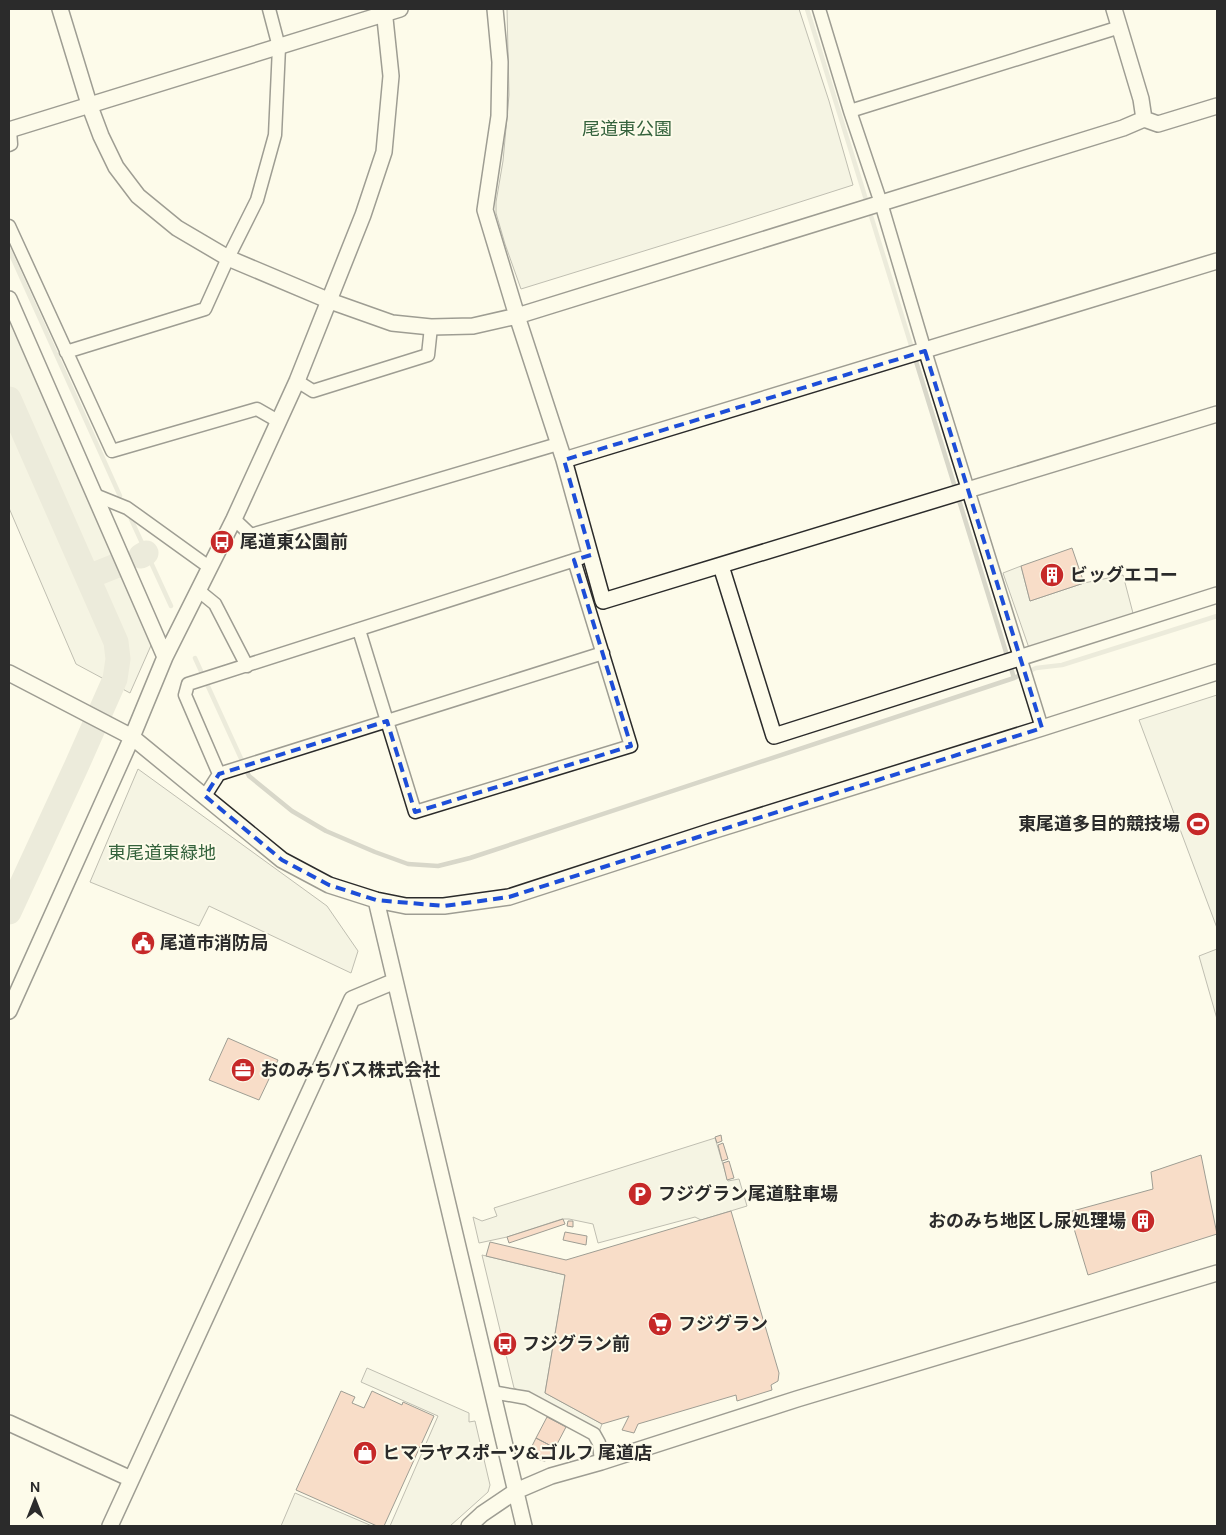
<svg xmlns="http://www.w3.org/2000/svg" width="1226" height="1535" viewBox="0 0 1226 1535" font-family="'DM Sans','Noto Sans JP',sans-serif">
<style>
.green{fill:#ecebdb;stroke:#74746e}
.parking{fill:#eceadb;stroke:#74746e}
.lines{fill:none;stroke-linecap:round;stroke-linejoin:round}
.stream{stroke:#d8d7c9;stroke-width:4.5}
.river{stroke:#d8d7c9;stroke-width:25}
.building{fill:#f2b8a0;stroke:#2b2b2b}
.minor-casing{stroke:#2b2b2b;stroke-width:15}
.tertiary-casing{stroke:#2b2b2b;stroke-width:18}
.minor{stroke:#fdfbea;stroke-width:12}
.tertiary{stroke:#fdfbea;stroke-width:15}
.marked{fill:none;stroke:#1d4ed8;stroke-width:4;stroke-dasharray:10 6;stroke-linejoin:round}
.labels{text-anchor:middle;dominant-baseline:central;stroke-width:4;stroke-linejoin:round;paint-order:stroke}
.park-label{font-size:18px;fill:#34623c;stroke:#fdfbea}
.poi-label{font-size:18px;font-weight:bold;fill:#2b2b2b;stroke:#fdfbea;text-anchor:start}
</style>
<rect width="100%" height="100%" fill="#fdfbea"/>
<path class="green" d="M507 9H799L829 101 853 185 728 225 521 289 505 244 496 213V202L503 161 509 95Z
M9 318 153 641 130 693 76 664 9 508Z
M1217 695V928L1139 720Z
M138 769 327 906 358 951 351 973 209 906 199 926 90 882Z
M1217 949V1019L1199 956Z"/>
<path class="parking" d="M1021 566 1030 601 1084 583 1123 575 1134 617 1029 648 1003 573Z
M715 1138 728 1181 739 1179 747 1206 701 1220 695 1217 598 1243 593 1224 569 1219H562L507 1237 479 1243 473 1217 482 1221 497 1216 494 1208Z
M482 1255 565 1275 545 1393 602 1424 599 1432 514 1388Z
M367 1368 469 1413V1422L475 1421 490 1485 488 1492 450 1526H390L438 1416 361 1382Z
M295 1493 372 1526H281Z"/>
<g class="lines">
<path class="stream" d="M807 9 1014 678
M9 250 120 496
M131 519 171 606
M195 658 249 776 292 811 326 831 375 852 408 864 438 866 470 858 1014 678 1036 668 1062 665 1217 616"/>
<path class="river" d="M9 399 116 642 118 659 115 679 76 767 9 912
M141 556 146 553
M88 577 118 565"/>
</g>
<path class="building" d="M1072 548 1084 583 1030 601 1021 566Z
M228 1038 278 1060 259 1100 209 1080Z
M721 1135 722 1141 717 1143 715 1137Z
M723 1143 728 1159 722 1161 718 1145Z
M1201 1155 1217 1234 1088 1275 1069 1212 1153 1189 1151 1172Z
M729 1161 734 1178 727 1180 723 1163Z
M731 1211 779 1373 778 1381 771 1385 772 1390 737 1401 736 1395 638 1424 634 1433 622 1430 629 1416 602 1424 545 1393 565 1275 486 1256 490 1242 566 1260Z
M563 1219 565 1224 509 1243 507 1237Z
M568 1221H573V1227L567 1226Z
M565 1232 587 1236 586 1245 563 1240Z
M341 1391 355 1397 352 1403 364 1408 372 1391 402 1405 403 1402 434 1416 384 1526H377L296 1490Z
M547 1417 566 1427 555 1448 536 1438Z
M536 1438 555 1448 549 1458 545 1461 539 1460 532 1455 530 1450Z"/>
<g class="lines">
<g class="minor-casing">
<path id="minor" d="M819 9 850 111 881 203 925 351 1042 728
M850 111 1120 27
M9 145 11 144 10 130
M9 226 112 451 257 409 278 421
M66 352 205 309 228 258 257 200 275 135 279 47 269 9
M297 381 313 391 428 355 431 327
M95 495 127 508 209 567
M234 519 251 535 558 444
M199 591 215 604 247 666
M359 630 415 812 631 746 574 560
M219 774 185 695 188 684 581 558
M205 796 219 774 603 653
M492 1392 527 1398 594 1434 599 1443 601 1462"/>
</g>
<g class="tertiary-casing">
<path id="tertiary" d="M60 9 89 104 101 136 116 167 138 196 177 228 228 258 330 301 392 323 431 327 473 326 517 316 1123 128 1144 119 1158 124 1217 106
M495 9 500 62 499 116 485 210 517 316 564 460 603 601 1217 414
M1114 9 1141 99 1144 119
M9 130 400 9
M9 299 165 657
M564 460 1217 261
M721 566 774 736 1217 595
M9 673 132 737 282 860 329 885 376 900 406 906H444L509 897 712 831 1042 728 1217 672
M376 900 524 1526
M9 1011 132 737 165 657 234 519 297 381 363 215 384 152 391 76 384 9
M9 1423 131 1479
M110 1526 352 999 395 981
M469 1526 482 1514 516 1491 551 1476 601 1462 797 1399 1217 1273"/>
</g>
<use href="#minor" class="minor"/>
<use href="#tertiary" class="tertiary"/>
</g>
<path d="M0 0H1226V1535H0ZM925 351 1042 728 509 897 444 906 376 900 329 885 282 860 205 796 219 774 387 721 415 812 631 746 574 560 591 555 564 460Z" fill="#fdfbea" fill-opacity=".55" fill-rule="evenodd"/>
<path class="marked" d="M925 351 1042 728 509 897 444 906 376 900 329 885 282 860 205 796 219 774 387 721 415 812 631 746 574 560 591 555 564 460Z"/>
<defs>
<g id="bus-disc" transform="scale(1.25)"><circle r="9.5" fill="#c62828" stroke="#fdfbea"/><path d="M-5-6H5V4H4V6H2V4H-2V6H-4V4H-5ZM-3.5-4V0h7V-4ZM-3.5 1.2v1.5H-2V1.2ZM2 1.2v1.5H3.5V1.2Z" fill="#fff"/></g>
<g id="building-disc" transform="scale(1.25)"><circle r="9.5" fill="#c62828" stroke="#fdfbea"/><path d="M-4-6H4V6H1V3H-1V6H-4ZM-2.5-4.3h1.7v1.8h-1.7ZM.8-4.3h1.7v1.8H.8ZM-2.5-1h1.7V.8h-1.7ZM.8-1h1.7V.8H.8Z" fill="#fff"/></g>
<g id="stadium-disc" transform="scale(1.25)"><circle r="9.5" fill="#c62828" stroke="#fdfbea"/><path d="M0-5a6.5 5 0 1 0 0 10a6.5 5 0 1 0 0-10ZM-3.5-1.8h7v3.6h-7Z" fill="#fff"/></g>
<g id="civic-disc" transform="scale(1.25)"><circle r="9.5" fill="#c62828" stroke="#fdfbea"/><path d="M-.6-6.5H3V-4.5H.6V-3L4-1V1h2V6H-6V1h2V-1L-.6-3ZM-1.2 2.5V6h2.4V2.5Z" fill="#fff"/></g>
<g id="office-disc" transform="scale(1.25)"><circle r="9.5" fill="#c62828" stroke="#fdfbea"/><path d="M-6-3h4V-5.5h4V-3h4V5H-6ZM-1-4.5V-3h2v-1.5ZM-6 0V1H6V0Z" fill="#fff"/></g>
<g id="parking-disc" transform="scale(1.25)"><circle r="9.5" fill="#c62828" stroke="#fdfbea"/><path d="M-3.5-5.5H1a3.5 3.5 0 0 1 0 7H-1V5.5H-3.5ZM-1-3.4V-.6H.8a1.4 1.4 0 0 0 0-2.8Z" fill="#fff"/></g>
<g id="supermarket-disc" transform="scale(1.25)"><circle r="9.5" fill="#c62828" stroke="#fdfbea"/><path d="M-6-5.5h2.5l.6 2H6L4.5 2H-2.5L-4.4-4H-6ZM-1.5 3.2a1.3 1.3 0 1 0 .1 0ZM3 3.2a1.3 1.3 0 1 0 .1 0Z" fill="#fff"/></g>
<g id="shop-disc" transform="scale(1.25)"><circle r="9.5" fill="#c62828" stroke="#fdfbea"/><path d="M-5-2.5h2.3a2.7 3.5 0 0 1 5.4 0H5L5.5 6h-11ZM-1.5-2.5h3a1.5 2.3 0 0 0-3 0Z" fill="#fff"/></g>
</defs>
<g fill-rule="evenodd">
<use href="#bus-disc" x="222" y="542"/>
<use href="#building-disc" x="1052" y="575"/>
<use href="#stadium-disc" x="1198" y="824"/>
<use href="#civic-disc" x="143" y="943"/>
<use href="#office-disc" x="243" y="1070"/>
<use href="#parking-disc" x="640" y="1194"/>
<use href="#building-disc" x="1143" y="1221"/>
<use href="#supermarket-disc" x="660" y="1324"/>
<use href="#bus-disc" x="505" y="1344"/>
<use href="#shop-disc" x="365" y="1453"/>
</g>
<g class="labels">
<g class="park-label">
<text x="627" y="129">尾道東公園</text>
<text x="162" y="853">東尾道東緑地</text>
</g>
<g class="poi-label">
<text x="240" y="542">尾道東公園前</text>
<text x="1070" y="575">ビッグエコー</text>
<text x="1180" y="824" text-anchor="end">東尾道多目的競技場</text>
<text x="160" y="943">尾道市消防局</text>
<text x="260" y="1070">おのみちバス株式会社</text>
<text x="658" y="1194">フジグラン尾道駐車場</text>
<text x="1126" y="1221" text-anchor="end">おのみち地区し尿処理場</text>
<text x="678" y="1324">フジグラン</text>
<text x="522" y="1344">フジグラン前</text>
<text x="382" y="1453">ヒマラヤスポーツ&amp;ゴルフ 尾道店</text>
</g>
</g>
<rect width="1226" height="1535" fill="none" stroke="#2b2b2b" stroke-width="20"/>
<g transform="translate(35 1500)" stroke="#fdfbea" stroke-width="4" paint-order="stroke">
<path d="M0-4L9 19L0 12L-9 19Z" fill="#2b2b2b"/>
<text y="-8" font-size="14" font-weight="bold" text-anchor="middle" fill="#2b2b2b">N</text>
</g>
</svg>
